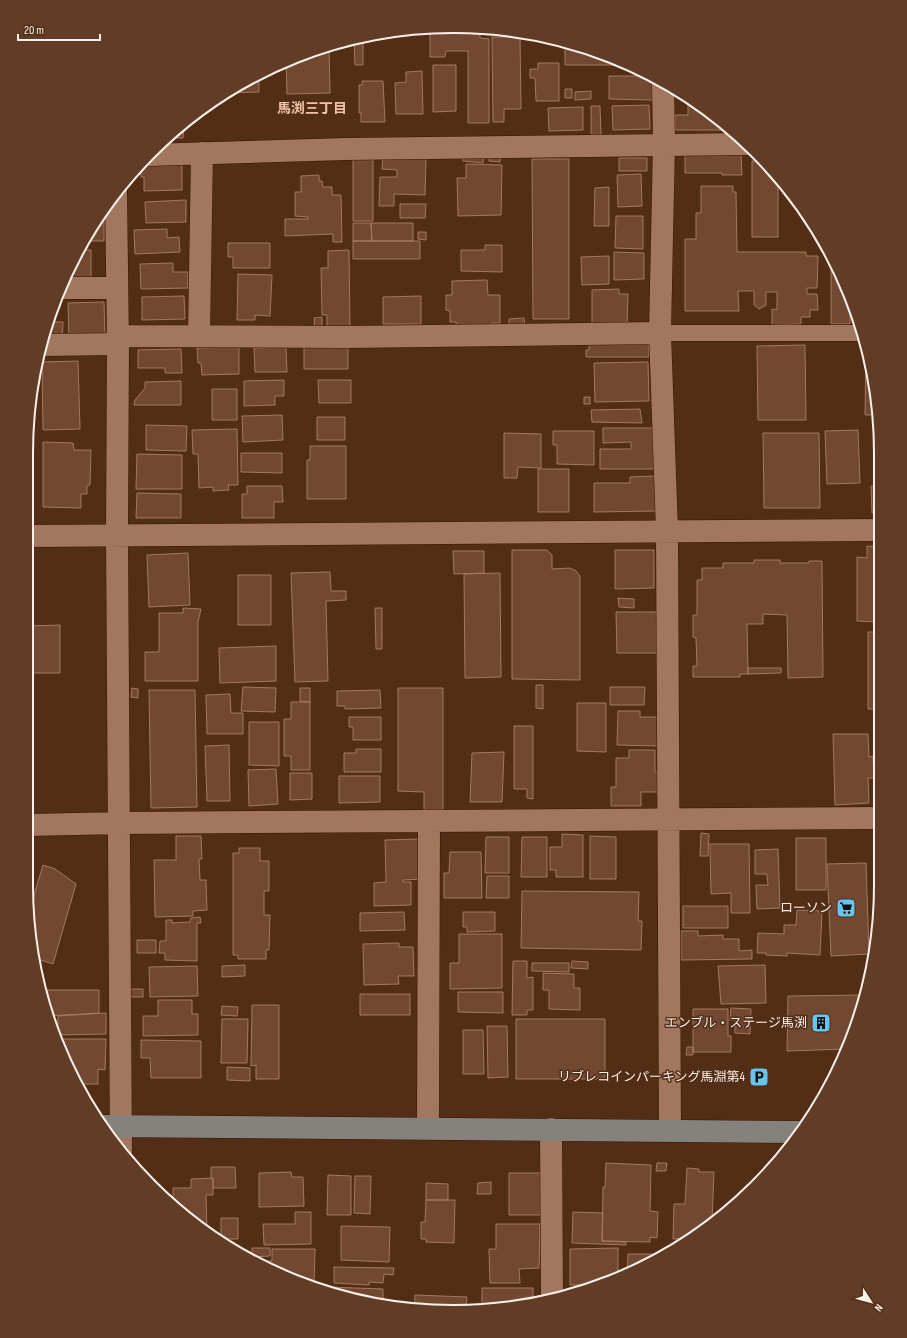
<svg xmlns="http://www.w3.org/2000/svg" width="907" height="1338" viewBox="0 0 907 1338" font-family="'Sofia Sans Condensed','Noto Sans JP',sans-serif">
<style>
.building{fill:#714932;stroke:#a37860}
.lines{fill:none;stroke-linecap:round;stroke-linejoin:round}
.lane-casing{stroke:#371400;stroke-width:17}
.street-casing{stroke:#371400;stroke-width:23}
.secondary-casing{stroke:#371400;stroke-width:23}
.lane{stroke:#a2775f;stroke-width:16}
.street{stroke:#a2775f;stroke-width:22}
.secondary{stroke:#85827d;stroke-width:22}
.labels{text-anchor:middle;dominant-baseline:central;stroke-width:3;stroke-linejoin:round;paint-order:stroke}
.poi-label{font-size:13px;fill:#feefe7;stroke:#532e17;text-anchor:end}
.neighbourhood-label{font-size:14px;font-weight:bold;fill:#f1c1a8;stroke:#532e17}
.rim{fill:none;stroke:#feefe7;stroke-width:2}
</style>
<rect width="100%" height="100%" fill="#532e17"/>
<path class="building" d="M430 28H469V32H480V38L489 39V123H468V51H446L445 57H430Z
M492 37H520L521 109H504V122H493Z
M354 39H363V65H355Z
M565 43 617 58 626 63V65H565Z
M329 47 330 93 287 94 286 61Z
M538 63H559V101H536L535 78H530V69H538Z
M433 65H456V111L433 112Z
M422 71 423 114H396L395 83 406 82V72Z
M259 75V92L225 93Z
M609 76H650L653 77 652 100 609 99Z
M362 81H383L385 122H361V112L359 113V85H362Z
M565 89H572V98H565Z
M591 91V99L575 100V92Z
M688 96 691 98 730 130H675V115H688Z
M649 105 650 129 613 130 612 106Z
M591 106H600L601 135 591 134Z
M583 107V130L549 131 548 108Z
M184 125 183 138H167Z
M685 154H741L742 175H722V173H685Z
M353 155 373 156V221H353Z
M383 155 426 157 425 195 394 194V206H379L380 177H397V170L382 169Z
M463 155 484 156 483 163 463 161Z
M489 155 501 156 500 162 489 161Z
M619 158H647V171H619Z
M532 159H569V319H533Z
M752 161H764L778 178V237H752Z
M182 162V190L144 191V177H141V163Z
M466 164 502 165 501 215 458 216 457 178H466Z
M641 174 642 206 618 207 617 175Z
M319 175V181H322L323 187H332V195H341L342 242H333V234L285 236V219H308V217L295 216V192H301V176Z
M701 186H733V192H736L737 252H806V256H818L817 288H807V294H817L818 310H810V317H801V324L772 325V309L777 310V292H766V305L759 309 754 305V291H738L739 311H685V239H696V213H701Z
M609 187V226H594L595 188Z
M186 200V222L146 223 145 202Z
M400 204H426L425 218H400Z
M616 216H643V249L615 248Z
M98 219H104V241H84Z
M353 223H371L372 241H353Z
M371 223H413V241H372Z
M167 229V238L179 237 180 252 135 254 134 230Z
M418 232H426V240L418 239Z
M353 241H420V259H353Z
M228 243H270V268H233V257H228Z
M485 245H502V272L461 271V250H485Z
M79 250H91V278H66L70 264Z
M349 250 350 327H327V315H322L321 268H328V251Z
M614 252 644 253V279L614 280Z
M609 256V284L582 285 581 257Z
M173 263V272H188V288L141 289 140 264Z
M831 268H837L848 290 855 312H850V324H831Z
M238 274 272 275 270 316 255 315V320H237Z
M487 280 488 295H500V323H492V327H457L456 322H450V311L446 310V295H452V281Z
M619 289V294H628L627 324H592V290Z
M184 296 185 319 142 320V297Z
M421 296V324H383V297Z
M104 302 105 339H69L68 303Z
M54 313 53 322H63L62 344 44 343Z
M322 317V331H315L314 318Z
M524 318 525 327 509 328V319Z
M589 344H649V357H586V350H589Z
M304 345 348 346V369H304Z
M805 345 806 420H758L757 346Z
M239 347V374L202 375 201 363H198L197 348Z
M286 347 287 372H255L254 348Z
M866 347 873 370 877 415H865Z
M181 349 182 373H165V368H138V350Z
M78 361 80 429 43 430 42 362Z
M648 362 649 401 595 402 594 363Z
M284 380V396H275V405L244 406V381Z
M318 380H351V403H319Z
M181 381V405H134L135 400 145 388V382Z
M212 389H237V420H212Z
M584 397H590V404H584Z
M640 409 642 423 592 422 591 410Z
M282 415 283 440 243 442 242 416Z
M317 417H345V440H317Z
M146 425 187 426 186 451 146 450Z
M603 428H653L654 469H600V449H631V442L603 443Z
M237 429 238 485H228L229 490 213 491V487L199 488 198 454H193L192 430Z
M858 430 860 483 827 484 825 431Z
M553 431H594V465L557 464V445H553Z
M504 433 541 434V468L518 467 517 478H504Z
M763 433H819L820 508H764Z
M43 442 73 443 74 450H91L90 485 87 486V494H81V508L43 507Z
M310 446H346V499H307V460H310Z
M241 453H282V473L241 472Z
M137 454 182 455V489H136Z
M538 469H569V512H538Z
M655 476 656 511 594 512V483H630V477Z
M247 486H282L283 502H274V518H242V494H247Z
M871 486H881V513H872Z
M137 493 181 494V518H136Z
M867 546 881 547V622L857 621V557L867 558Z
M512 550H547L552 555V569L570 568 576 571 580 576V680L512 679Z
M615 550H654V588L615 589Z
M453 551H484V573L454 574Z
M188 553 190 605 149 607 147 555Z
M754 560H780V563H809V561H822L823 677 788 678 787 615 763 614V624H747L748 674H740V677H693V666H697L696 638 693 637V615H697V580H702V568H723V563H754Z
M330 572 331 591H346V600L326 601 328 681 295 682 291 573Z
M500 573 501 677 465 678 464 574Z
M238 575H271V625H238Z
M618 598 634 599V608L619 607Z
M183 608 201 609 198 622V681H145V652H159V613H183Z
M375 608H382V649H376Z
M616 612H657V653H617Z
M60 625V673H28L27 626Z
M868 632H881V709H868Z
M276 646V681L220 683 219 648Z
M748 668H781V673L748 674Z
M536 685H543V709L536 708Z
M243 687 276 688 275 712 241 711Z
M610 687H645L644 705H610Z
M132 688 138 689V698L131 697Z
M300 688H310V702L300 701Z
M398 688H443V810H424V792L398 791Z
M149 690H195L197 807 151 808Z
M380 690 381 708 345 709V706H337V691Z
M230 694 231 713H243V734H207L206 695Z
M291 702H310V770H291V756H284V719H291Z
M577 703H606V752L577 751Z
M618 711H640V717H658V746L617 745Z
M349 717H381V740H353V727H349Z
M249 722H279V766L249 765Z
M514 726H533V799L527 798V789H514Z
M833 734H868L869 757 873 756 874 778H868L869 803 835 805Z
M229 745 230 801H207L205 746Z
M356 749H381V772H344V753H356Z
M629 750H655V772H658V792H641V806H611V787H616V758H629Z
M504 752 502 802H470L472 753Z
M276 769 278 804 249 806 248 770Z
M290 773H312V799L290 800Z
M339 776H380V802L339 803Z
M701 833 709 834 708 856H700Z
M562 834 583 835V877H556V870H550V847H562Z
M176 836H201L202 859H199L200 880H206L207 910 193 911V916L155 917 154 860H176Z
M590 836 616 837V879H590Z
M486 837H509V873H485Z
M522 837H547V877H521Z
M796 838H826V890H796Z
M419 839 424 879 403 880V882H411V905L374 906V883L386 882 385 840Z
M710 844H749L750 913H731V893L711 894Z
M239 848H260V861H269V891H264V915H270L269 950H266V959H238V955H233V853H239Z
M778 849 780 908 757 909 756 885H768L767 874H755V850Z
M450 852H481L482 898H444V873H449Z
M866 863 869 954 831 956 827 864Z
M43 865 55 869 76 884 53 964 34 958 30 941 29 912Z
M487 876H509V898H486Z
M522 891 639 892 638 921H642L641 950 521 948Z
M683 906H728V928H683Z
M797 910 822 911 820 955 787 953V956L766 955V953H757L758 933 784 934V925H796Z
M404 912 405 930 360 931V913Z
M463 912H495V931L467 932V927H463Z
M200 917 201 923H197V961L165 960V953H159L160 941H166V920H172V923L190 922 191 918Z
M681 931H698V936L723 935V939H739V951L752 950V959L681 960Z
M459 934H502V988L450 989V963H459Z
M137 940H156V953H137Z
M399 943V947H413L414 976H398L399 984 364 985 363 944Z
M513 961H527V978L533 977V1010H527V1015H512Z
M572 961 588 962V969L571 968Z
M532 963H569V972L532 971Z
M245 965V976L222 977V966Z
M765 965 766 1003 721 1004 718 966Z
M197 966 198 996 150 997 149 967Z
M543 973 574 974V988H580V1010L549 1009V990H543Z
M131 989H143V997H130Z
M46 990H99V1013L47 1016 46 1010Z
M458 992H503V1013L458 1012Z
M360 994H410V1015H360Z
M863 995 845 1049 787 1051 788 996Z
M158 1000H192V1014H198V1035L143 1036V1016H158Z
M252 1005H279V1079H256V1065L251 1066Z
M222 1006 238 1007 237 1016 221 1015Z
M731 1008 751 1009 750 1034 735 1033V1020H730Z
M693 1009H728V1036H731V1052H693Z
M106 1013V1034L55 1035 53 1031V1024H58V1016Z
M222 1019H248L247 1063H221Z
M516 1019H605V1079H516Z
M487 1026H507L508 1077 488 1078Z
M463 1030H483L484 1074H463Z
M58 1039H106L105 1070 98 1069V1084H79Z
M141 1040 201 1041V1078H151L150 1058H141Z
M687 1047H693V1055H686Z
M227 1067 250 1068V1081L227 1080Z
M606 1163 651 1165 650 1211 658 1212 657 1238 650 1237V1242L602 1241 603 1187H605Z
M657 1163H667L666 1171H656Z
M211 1167H235L236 1188H213V1178H211Z
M687 1168 699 1169V1172H714L712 1221 688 1239H673L674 1204H685Z
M291 1172 292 1177H303L304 1206 259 1207V1173Z
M509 1173H542V1215H509Z
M328 1175 351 1176V1215H327Z
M355 1176H371L370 1214 354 1213Z
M213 1178V1195H206L207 1231 193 1224 173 1205V1188H191V1179Z
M491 1182V1194H477L478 1183Z
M426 1183 448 1184V1200H426Z
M426 1200H455L454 1243 426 1242V1239H421V1222H425Z
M295 1212H311V1244L264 1245 263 1224H295Z
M573 1212 603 1213 602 1241 626 1242V1245L572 1243Z
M221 1218H238V1239H221Z
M496 1224H540L539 1268 519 1269 520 1283H490L489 1249H496Z
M341 1226 390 1227 389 1262 341 1260Z
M252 1248H270V1256L252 1257Z
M618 1248V1279L599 1285H570V1249Z
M272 1249H315L314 1285H305L290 1280 258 1261H272Z
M628 1254H666V1255L627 1274Z
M334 1267 394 1268 393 1275 384 1274 383 1283 369 1282V1285L334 1283Z
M328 1287 383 1289V1304L343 1297 328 1292Z
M482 1288H533V1304L482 1307Z
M415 1295 467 1297 466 1308 425 1311 414 1309Z"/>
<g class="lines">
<g class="lane-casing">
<path id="lane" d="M660 333H862"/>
</g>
<g class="street-casing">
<path id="street" d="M663 83 664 144 660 333 667 531 670 1130
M148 155 345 149 747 144
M116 191 118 344 117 535 121 1152
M62 288H117
M117 336 346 337 660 333
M199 336 202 153
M43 345 118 344
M27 536 881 530
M29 825 120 823 881 818
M428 1128 429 821
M551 1129 552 1299"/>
</g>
<g class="secondary-casing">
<path id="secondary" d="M101 1126 801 1132"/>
</g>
<use href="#lane" class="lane"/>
<use href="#street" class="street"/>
<use href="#secondary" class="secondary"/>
</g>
<defs>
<g id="supermarket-square" transform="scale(1)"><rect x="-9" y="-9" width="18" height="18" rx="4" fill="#66c4ef" stroke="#532e17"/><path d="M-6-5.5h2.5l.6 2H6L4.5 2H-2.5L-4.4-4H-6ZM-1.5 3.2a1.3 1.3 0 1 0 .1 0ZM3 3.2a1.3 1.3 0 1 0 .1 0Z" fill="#111"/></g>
<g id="building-square" transform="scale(1)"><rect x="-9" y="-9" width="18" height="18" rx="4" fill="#66c4ef" stroke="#532e17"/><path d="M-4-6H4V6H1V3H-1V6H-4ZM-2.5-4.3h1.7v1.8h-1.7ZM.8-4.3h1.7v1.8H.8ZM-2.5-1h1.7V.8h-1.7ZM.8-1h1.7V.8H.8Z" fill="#111"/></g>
<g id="parking-square" transform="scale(1)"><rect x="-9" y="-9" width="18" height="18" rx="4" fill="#66c4ef" stroke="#532e17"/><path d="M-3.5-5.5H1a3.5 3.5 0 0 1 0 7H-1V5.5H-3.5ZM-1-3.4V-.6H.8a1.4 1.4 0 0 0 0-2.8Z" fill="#111"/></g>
</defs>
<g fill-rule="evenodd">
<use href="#supermarket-square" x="846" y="908"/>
<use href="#building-square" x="821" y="1023"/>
<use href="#parking-square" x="759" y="1077"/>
</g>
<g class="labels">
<g class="poi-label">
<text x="832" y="908">ローソン</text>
<text x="807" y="1023">エンブル・ステージ馬渕</text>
<text x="745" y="1077">リブレコインパーキング馬淵第4</text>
</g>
<g class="neighbourhood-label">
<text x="312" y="108">馬渕三丁目</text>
</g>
</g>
<path d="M0 0H907V1338H0ZM453 33H454A420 420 0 0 1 874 453V885A420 420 0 0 1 454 1305H453A420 420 0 0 1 33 885V453A420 420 0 0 1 453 33Z" fill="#613d28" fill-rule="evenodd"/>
<path class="rim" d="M453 33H454A420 420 0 0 1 874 453V885A420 420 0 0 1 454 1305H453A420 420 0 0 1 33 885V453A420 420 0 0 1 453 33Z"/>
<g transform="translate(871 1302) rotate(126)" stroke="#532e17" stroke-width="3" paint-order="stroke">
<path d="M0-3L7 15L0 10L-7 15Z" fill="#feefe7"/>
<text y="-6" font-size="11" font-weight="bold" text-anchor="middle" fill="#feefe7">N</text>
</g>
<path d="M18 34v6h82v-6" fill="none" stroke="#feefe7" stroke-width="2"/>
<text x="24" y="34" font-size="12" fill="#feefe7" stroke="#532e17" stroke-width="3" paint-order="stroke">20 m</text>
</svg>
